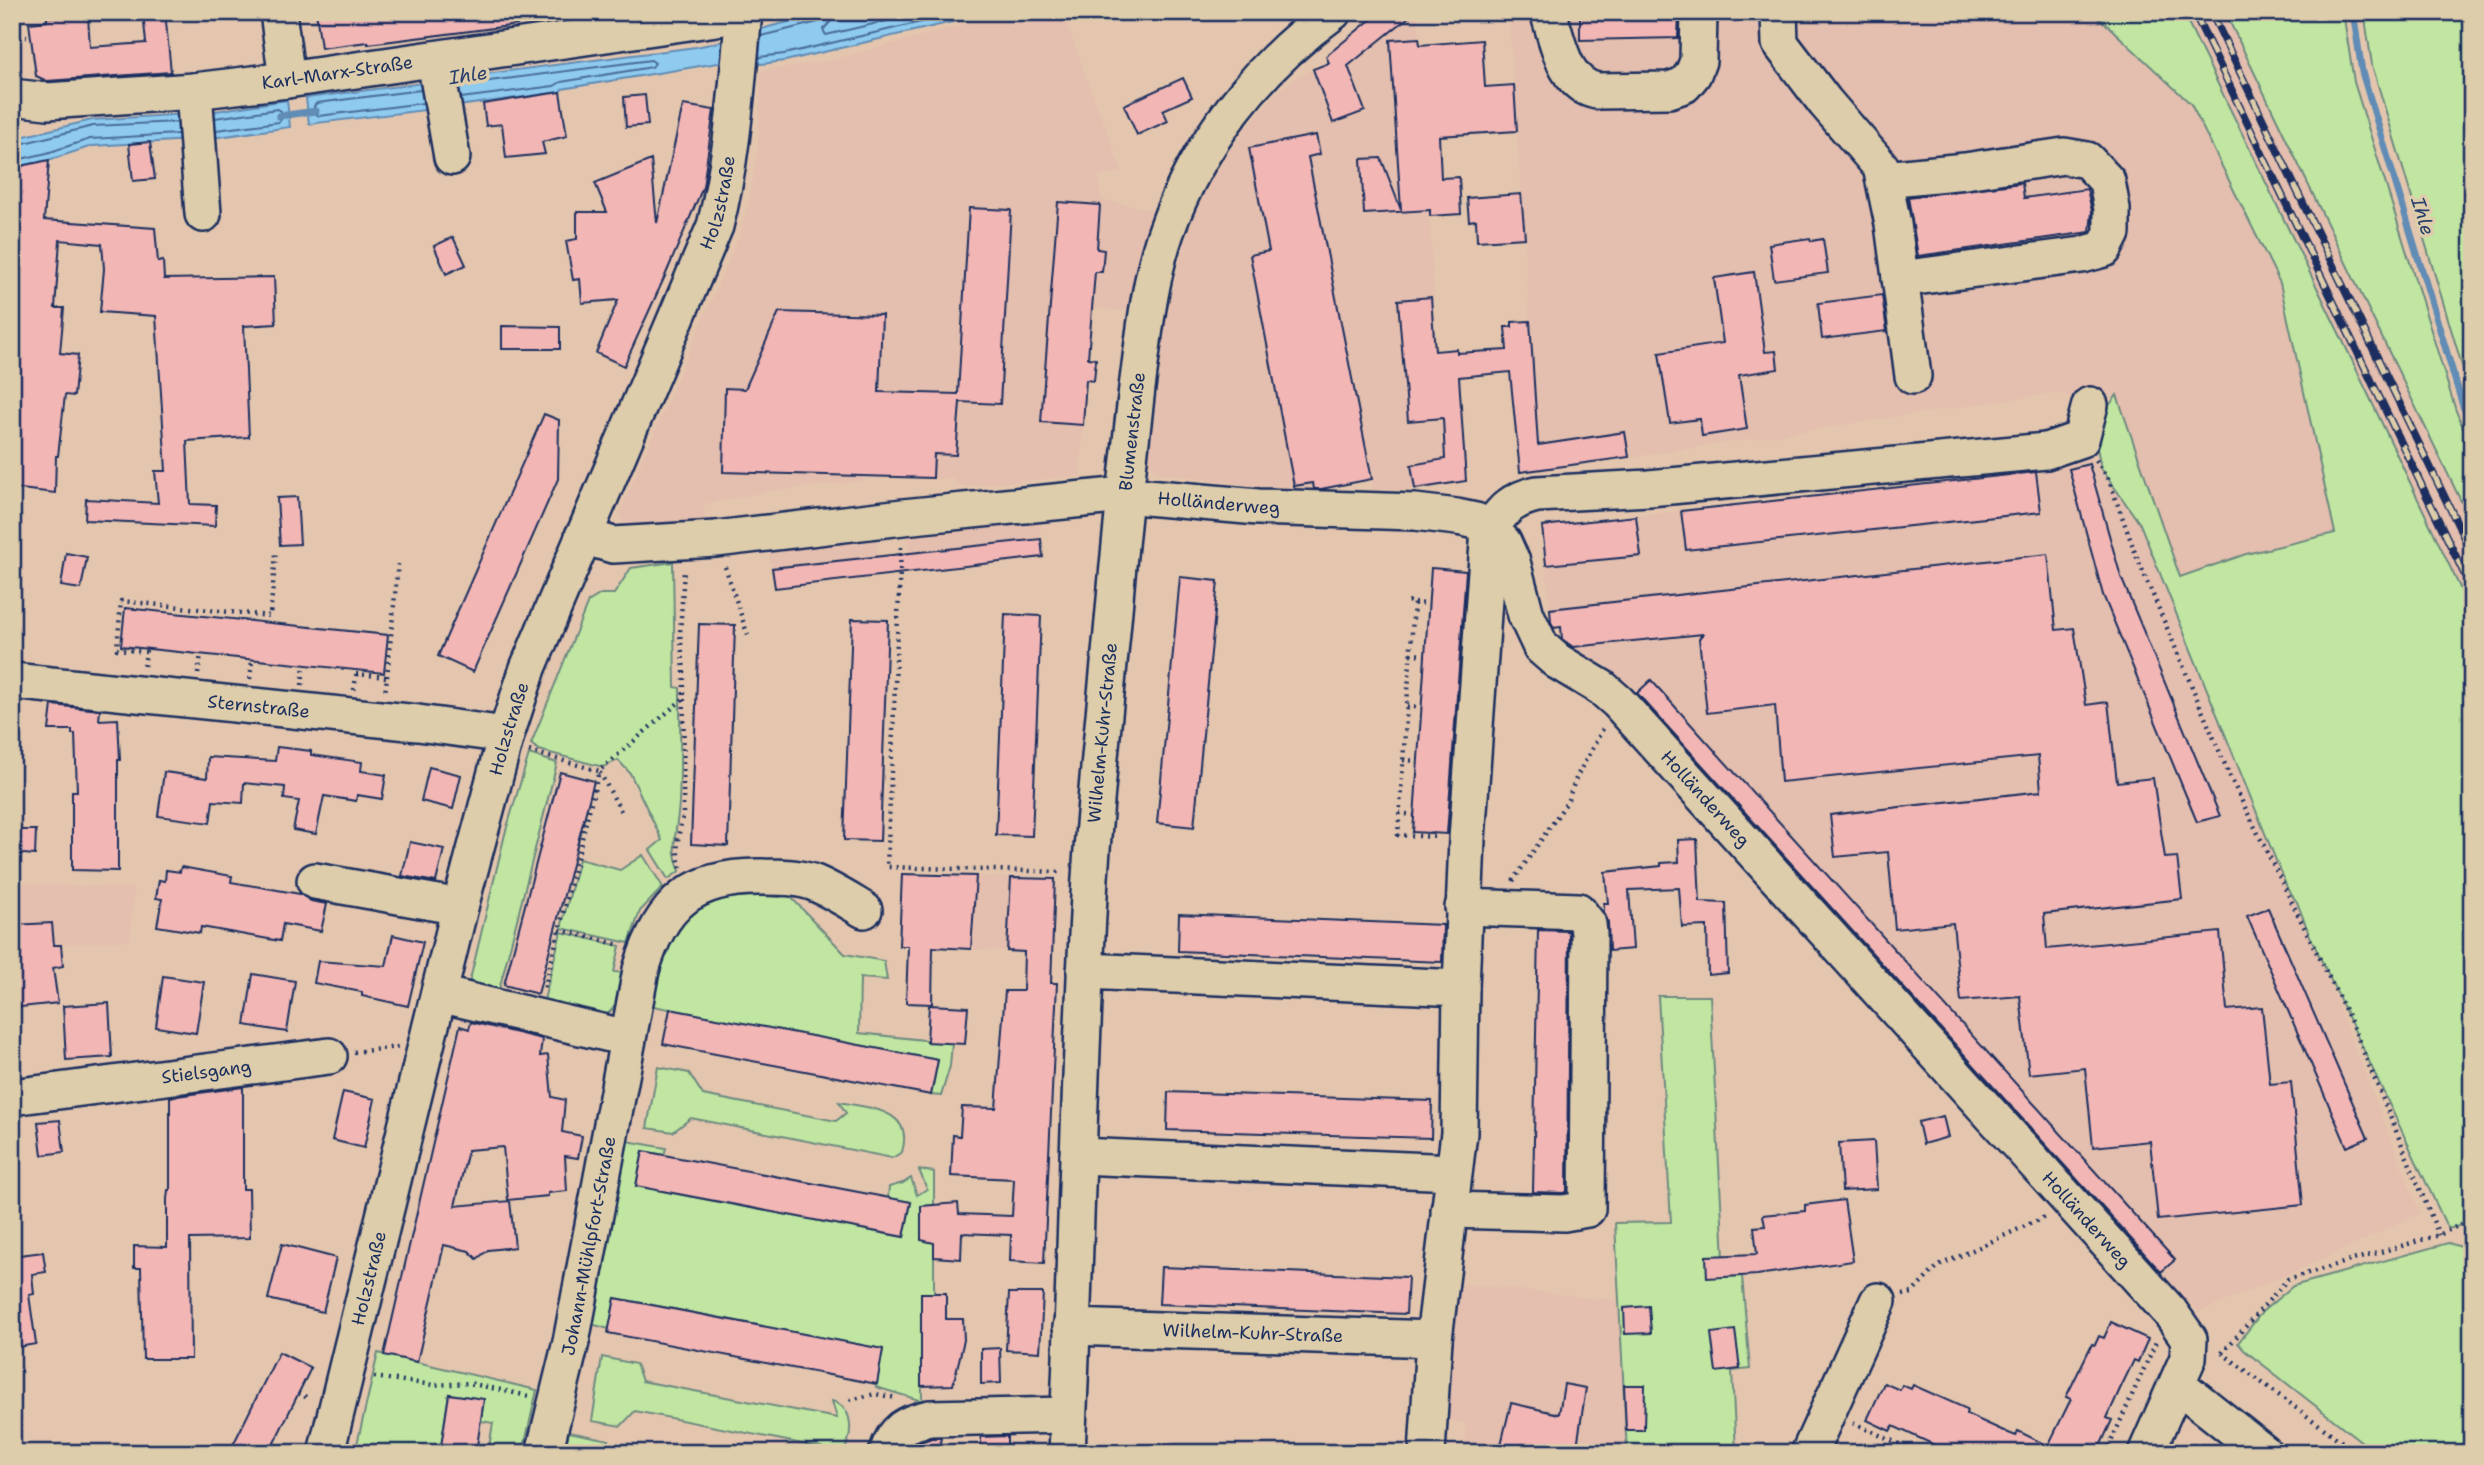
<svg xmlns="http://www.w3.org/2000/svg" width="2484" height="1465" viewBox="0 0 2484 1465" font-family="'Shantell Sans',sans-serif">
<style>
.built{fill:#e4beae}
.green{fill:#c0e6a1;stroke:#6e8a80;stroke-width:2}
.water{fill:#8fcaef;stroke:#618cb5;stroke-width:2}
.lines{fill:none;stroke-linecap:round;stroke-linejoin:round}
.shore{stroke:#496d98;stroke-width:2}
.stream{stroke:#618cb5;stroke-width:7}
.building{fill:#f2b6b5;stroke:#1b2f5e;stroke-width:2}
.minor-casing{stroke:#1b2f5e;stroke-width:40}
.path{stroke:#1b2f5e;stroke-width:4.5;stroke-dasharray:2 5;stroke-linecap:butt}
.minor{stroke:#decdab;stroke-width:35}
.rail-casing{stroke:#1b2f5e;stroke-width:8}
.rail{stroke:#decdab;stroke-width:5;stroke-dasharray:16;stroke-linecap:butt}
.labels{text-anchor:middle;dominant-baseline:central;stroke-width:7;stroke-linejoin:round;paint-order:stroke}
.street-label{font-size:18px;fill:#1b2f5e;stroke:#decdab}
.water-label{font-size:19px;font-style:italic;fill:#273e6c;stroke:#decdab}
</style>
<rect width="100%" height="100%" fill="#e4c6ae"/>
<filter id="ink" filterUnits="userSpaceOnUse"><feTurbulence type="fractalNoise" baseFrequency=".0143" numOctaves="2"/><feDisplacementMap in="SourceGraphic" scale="14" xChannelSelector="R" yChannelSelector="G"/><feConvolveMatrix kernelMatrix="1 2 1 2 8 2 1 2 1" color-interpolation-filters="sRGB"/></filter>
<g filter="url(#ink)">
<path class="built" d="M1010 12H1062L1122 172 1099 176 1101 200 1154 210 1139 256 1128 311 1092 308 1088 358 1094 381H1086L1080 476 958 487 954 479 865 476 862 481 771 491 703 504 705 526 628 533 619 514 740 234 749 201 758 148 761 71 828 61Z
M1380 12H1418L1434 297 1431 298 1435 351 1441 378 1446 483 1415 489 1373 491 1371 479 1315 490 1298 491 1159 473 1149 463 1168 306 1188 233 1203 195 1220 166 1247 127 1278 91 1297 77 1328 63 1326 55Z
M1509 12H2089L2106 24 2191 104 2280 283 2335 533 2246 554 2180 577 2117 395 2082 402 2058 392 1540 471Z
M2183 12H2225L2472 524V613L2341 337Z
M2090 458 2101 468 2140 524 2288 890 2297 902 2420 1213 2345 1249 2200 1312 2157 1276 1634 696 1638 691 1600 662 1563 648 1561 628H1552L1542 526 2036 472Z
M1039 521 1043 557 911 572 907 536Z
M876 540 880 576 775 588 768 549Z
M902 874 1055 879 1052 953 899 946Z
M12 883 134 888 130 940 12 948Z
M1455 1283 1620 1301 1627 1453H1464L1466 1423 1444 1420Z"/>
<path class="green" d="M2089 12H2183L2341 337 2472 613V1222L2448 1229 2310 936 2297 902 2288 890 2140 524 2101 468 2093 427 2117 395 2180 577 2246 554 2335 533 2280 283 2191 104 2106 24Z
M2225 12H2343L2354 82 2456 411 2472 448V524Z
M2364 12H2472V399L2372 65Z
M673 562 675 687 680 688C680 726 681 764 679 802 678 828 669 847 680 871L668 879 650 850 662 840 630 773 618 760 603 767 539 750 531 744 588 602 601 594H614L631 568Z
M529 754 557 763 498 994 469 984 505 834Z
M643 855 663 887 640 911 629 943 561 928 579 859 620 870Z
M781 891 789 895 845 954 884 961 887 980 860 978 859 1033 952 1043 950 1066 941 1096 931 1095 938 1060 653 1006C668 922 690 890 780 897Z
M561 932 620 946 614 972 623 973C620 990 620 1007 604 1016L543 1004Z
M1658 996H1710L1725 1277 1742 1276 1750 1369 1732 1371 1736 1453H1627L1615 1223 1671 1222Z
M658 1067 689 1073 703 1095 836 1121 846 1113 839 1102C868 1108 915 1109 902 1152L892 1158 691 1118 673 1132 647 1128Z
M627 1141 666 1148 664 1155 643 1151 636 1186 904 1237 911 1202 888 1198 889 1187 903 1183 911 1178 917 1195 927 1189 919 1170 934 1172V1293H921L922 1401 876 1387 883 1349 615 1298 609 1329 591 1324Z
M2448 1243 2472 1250V1453H2376L2244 1350 2238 1343 2263 1311 2293 1286Z
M378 1353 537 1390 525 1443 531 1445 529 1453H488L493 1423 481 1421 484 1399 449 1394 440 1453H355Z
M602 1357 636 1364 642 1381 837 1418 832 1401C855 1408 853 1435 843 1453H835L833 1450 635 1411 621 1426 592 1421Z
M569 1432 609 1440 606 1447 585 1443 582 1453H564Z"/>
<path class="water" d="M830 12H995L785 61 761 64 718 63 562 89 560 92 450 107 446 79 696 47 720 42 772 26Z
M430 82 434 109 309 124 306 98Z
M287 100 290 127 204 139 202 113Z
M187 114 190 140 92 146 49 160 12 168V139L92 120Z"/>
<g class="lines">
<path class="shore" d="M832 12 831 21 823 30 826 35 925 12
M761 36 818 22 822 18 823 12
M759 57 784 54 964 12
M459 85 651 60 655 63 652 67 561 82 554 86 461 98
M421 90 317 103 314 106 315 113 319 116 423 103
M215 118 278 109 281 111 282 118 279 122 216 130
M12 146 93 126 177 122
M12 161 47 153 90 139 178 134"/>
<path class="stream" d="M2353 12 2362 72 2463 406 2472 427
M279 116 316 111"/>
</g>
<path class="building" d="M143 12H165L171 72 47 81 36 76 29 23 47 21V17L88 16 90 47 146 43Z
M316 12H516L517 25 368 44V42L321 48Z
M1380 12H1415L1348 66 1365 111 1333 123 1313 69 1329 63 1326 56Z
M1580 12H1679L1678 38 1580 40Z
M1419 38 1420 45 1482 40 1485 87 1514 85 1517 131 1439 136 1441 178 1459 177 1461 214 1430 216V210L1364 214 1361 159 1381 158 1401 210 1390 40Z
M1183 78 1192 97 1163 110 1168 121 1137 135 1124 105Z
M560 92 567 136 542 142 545 154 506 158 502 124 486 126 483 104Z
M645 95 648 125 626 127 624 97Z
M683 105 714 110 703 187 665 276 624 366 596 353 618 300 582 303 580 279 573 280 566 241 577 239V212H607L595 183 651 160 657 223Z
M1316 135 1320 154 1308 157 1372 479 1321 489H1314L1313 483 1294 486 1250 255 1269 251 1249 148Z
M150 142 155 179 133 181 129 144Z
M49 160 44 220 155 228 158 262 163 261 164 279 274 277 276 324 244 326 249 437 187 441 190 504 216 505 215 526 85 520 86 499 158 503 155 471H166L156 316 100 312 104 269 102 244 60 240 55 308H64L60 353 78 355 74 396 65 395 58 456H56L55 493 12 488V168Z
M2022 183 2024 198 2087 189 2092 211 2090 232 1918 256 1908 197Z
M1521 194 1525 238 1477 241 1476 220 1469 221 1467 198Z
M1058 202 1100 205 1097 249 1104 250 1102 272H1095L1088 358 1096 359 1094 381 1086 380 1083 425 1041 422Z
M969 208 1011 210 1000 404 960 402 956 455 934 454 933 478 723 472 725 388 745 389 779 312 882 315 879 392 958 394Z
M453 237 466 265 446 274 434 246Z
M1810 238 1811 241 1823 239 1828 273 1774 280 1769 244Z
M1754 272 1765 352 1776 351 1778 369 1739 375 1747 429 1702 436 1700 419 1670 423 1659 353 1723 343 1714 278Z
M1882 295 1887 331 1822 339 1818 303Z
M1431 297 1435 351 1457 349V353L1507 350 1505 327H1512V322L1530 321 1538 445 1625 432 1629 457 1520 472 1510 372 1459 377 1466 481 1415 489 1411 465 1445 459 1443 418 1408 421 1398 300Z
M502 326 560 327V349H502Z
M544 414 559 420 558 479 473 672 438 656Z
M2089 464 2121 577 2220 816 2197 822 2103 595 2069 469Z
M2036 472 2041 512 1686 550 1681 511Z
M297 497 300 544 280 545 277 498Z
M1636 516 1641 556 1546 565 1542 526Z
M1041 539 1043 557 775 588 772 568Z
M66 553 87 557 81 589 61 586Z
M2048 554 2056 630 2074 628 2086 705 2108 702 2117 782 2153 778 2165 858 2177 857 2182 899 2044 914 2047 949 2220 932 2227 1010 2262 1007 2270 1084 2291 1082 2303 1205 2158 1220 2150 1141 2093 1147 2085 1068 2029 1074 2020 996 1961 1001 1953 923 1895 929 1888 852 1835 857 1830 815 2041 791 2038 756 1781 782 1775 705 1707 713 1699 638 1703 634 1573 647 1562 639 1561 627 1554 628 1551 622 1550 609Z
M1431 568 1466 571 1447 834 1413 832Z
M1180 577 1218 581 1194 827 1157 823Z
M125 608 388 635 384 673 121 646Z
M1005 614 1041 616 1032 836 996 835Z
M852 619 888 620 880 841 844 840Z
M699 624 735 625 728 846 691 844Z
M1651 680 2175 1260 2161 1272 1637 693Z
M52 705 100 710 99 720 118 719 120 760H118V871L72 870V791H77L75 734H72V730H49Z
M277 747 311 751V755L362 762 361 771 386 775 382 799 357 795 356 801 324 796 316 834 293 830 299 801 284 799 285 787 244 783 243 803 213 801 210 823 158 816 164 772 207 778 208 757 275 761Z
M429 767 461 775 453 809 421 801Z
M560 772 594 781 538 994 504 985Z
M12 830H36L35 855 12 853Z
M1697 839 1700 902 1726 903 1728 973 1708 975 1707 926 1682 927 1679 888 1629 890 1633 949 1609 951 1608 922 1604 912V903H1608L1605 872 1661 866V863L1679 862 1678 840Z
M410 842 444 849 436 882 402 876Z
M181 867 232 876 231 882 300 894 311 901 327 904 321 931 283 924 280 941 201 927 200 933 157 926 162 899 156 898 159 880 165 881 166 870 180 872Z
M902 874 976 876 971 949 933 947 932 1004 906 1003 908 946H899Z
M1011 878 1055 879 1051 983H1057L1044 1263 1010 1261 1011 1235 962 1233 961 1259 934 1257V1243L921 1240V1206L958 1203 959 1214 1012 1216 1014 1179 951 1176 953 1135 960 1136 962 1107 996 1108 1005 991H1023L1024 952 1007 951Z
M2268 908 2368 1138 2347 1147 2247 916Z
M1179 914 1443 925 1442 962 1178 951Z
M52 923 54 945H61L63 966 53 968 58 1003 12 1008V925Z
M1538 930 1568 931 1569 935 1567 1192 1563 1193 1533 1192Z
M393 935 423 942 408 1006 362 996V992L314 983 318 961 386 966Z
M253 974 295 981 287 1032 245 1025Z
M163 976 204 982 196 1033 156 1027Z
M109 1003 112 1057 66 1060 63 1006Z
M929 1005 968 1007 965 1044 927 1042Z
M670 1009 938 1060 931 1095 663 1044Z
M471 1022 542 1039 540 1056 548 1055 552 1097 565 1100 562 1132 582 1136 578 1158 565 1156 567 1191 548 1193V1196L508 1200 503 1147 468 1150 455 1206 510 1201 515 1247 488 1250 477 1259 469 1251 444 1245 417 1362 384 1355 460 1026 469 1029Z
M243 1087V1189H249L250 1238 190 1239 191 1359H143L141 1268H134V1246L167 1247V1199L168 1190H170V1097Z
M343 1092 375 1099 364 1148 332 1140Z
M1168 1092 1432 1101 1431 1138 1167 1130Z
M1943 1116 1948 1137 1923 1144 1918 1122Z
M60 1120 64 1152 42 1155 38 1122Z
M1874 1141 1877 1189 1842 1191 1839 1143Z
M643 1151 911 1202 904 1237 636 1186Z
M1844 1200 1853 1261 1757 1275 1707 1278 1706 1256 1757 1254 1754 1227 1765 1226 1763 1215 1805 1211V1205Z
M282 1244 336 1258 323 1312 268 1299Z
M43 1252 46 1272 32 1274 34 1294 29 1295 36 1344 12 1348V1256Z
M1161 1267 1408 1277 1406 1314 1159 1304Z
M921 1293H946V1319H963L964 1340 953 1385 921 1386Z
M1009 1293H1043L1040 1352 1006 1350Z
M615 1298 883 1349 877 1384 608 1333Z
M1649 1306 1651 1333 1625 1334 1624 1308Z
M2111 1322 2148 1339 2138 1362 2134 1360 2120 1389 2107 1418 2112 1420 2097 1453H1952L1893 1426 1890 1431 1867 1420 1884 1383 1900 1390 1902 1385 1911 1389 1913 1385 1967 1409 1966 1414 2006 1432 2016 1436 2018 1431 2048 1446 2071 1399 2066 1397 2092 1344 2095 1345 2099 1336 2104 1338Z
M1735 1330 1740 1369 1716 1372 1711 1333Z
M1000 1348 1001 1383 981 1384V1349Z
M279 1352 311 1368 269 1453H229Z
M1564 1384 1586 1388 1576 1453H1499L1511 1403 1559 1414Z
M1624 1385H1645L1644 1430H1626Z
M449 1394 484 1399 476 1453H440Z
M1007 1436V1451H981V1437Z
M932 1438H941L938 1453H915L917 1443Z"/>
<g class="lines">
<g class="minor-casing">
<g id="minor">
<path d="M278 12 287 80"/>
<path d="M1548 12C1558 40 1563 85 1597 91L1669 90 1684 85 1693 74 1698 61 1699 12"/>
<path d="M1779 12 1780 43 1825 102 1881 167 1893 224 1913 376"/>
<path d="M435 60 452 157"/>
<path d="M194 91 203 214"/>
<path id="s1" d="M12 97 47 101 194 91 287 80 744 14"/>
<path d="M1884 179 1965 171 2064 156 2087 160 2107 181 2112 209V233L2104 249 2082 255 1900 279"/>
<path id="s2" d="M583 536 613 545 716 539 903 517 1124 495 1258 507 1415 512 1457 517 1476 521 1489 529 1503 542 1512 562 1526 615 1541 647 1557 661 1602 688 1618 702 2170 1312 2189 1339 2188 1358 2146 1453"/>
<path id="s3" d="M12 681 418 723 506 735"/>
<path d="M315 881 460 907"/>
<path d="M1085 971 1461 988"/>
<path d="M439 994 627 1038"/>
<path id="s4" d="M12 1097 329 1056"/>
<path d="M1078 1156 1454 1172"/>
<path d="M1449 1210 1564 1213 1587 1209 1589 934 1588 924 1578 911 1463 907"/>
<path id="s5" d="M1071 1327 1434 1339"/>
<path d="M2177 1384 2264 1453"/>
<path id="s6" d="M326 1453 460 907 506 735 528 668 715 226C733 157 737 83 744 12"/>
<path id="s7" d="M544 1453 571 1342 641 970C661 903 693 875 764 877 781 877 796 877 812 882 830 889 847 900 864 910"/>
<path d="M887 1453C895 1429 906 1423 929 1418L1068 1415"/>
<path id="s8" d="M1067 1453C1076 1261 1079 1069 1090 878 1096 785 1107 691 1115 599 1121 528 1129 458 1137 388 1144 336 1149 281 1166 232 1197 144 1258 66 1333 12"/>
<path d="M1427 1453 1434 1339 1459 1133 1461 988 1467 839 1489 529C1504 509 1511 500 1537 494L1649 488 2046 451 2081 439 2090 405"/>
<path d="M1809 1453 1878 1301"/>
</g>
</g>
<path class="path" d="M12 36 27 37
M2096 460 2108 478 2136 555 2232 781 2352 1024 2439 1235
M901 547 887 867 1062 872
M725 567 749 639
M1408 601 1414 603 1398 835 1438 837
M1414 603 1428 604
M1410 654 1425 655
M144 666 146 652 117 649 121 601 270 616 276 554
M198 674 201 654
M356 674 387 677 385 693
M387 677 398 564
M250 679 252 660
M302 685 304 665
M354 690 357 670
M1407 706 1421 708
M529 751 599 771 544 990
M1403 760 1418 761
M621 811 599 771 684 698
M1399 813 1414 815
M681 868C675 851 678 834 683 817L684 670 680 634 684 570
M1513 881 1567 802 1577 776 1604 727
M560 930 620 945
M354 1052 398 1047
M1903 1295 1912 1293 1938 1266 2047 1216
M2222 1353 2288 1279 2439 1235 2472 1219
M2222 1353 2357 1453
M374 1377 433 1385 469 1383 528 1396
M298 1393 310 1399
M850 1400 875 1394 897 1398
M1853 1423 1919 1453
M273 1445 291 1453
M2106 1453 2156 1342"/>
<use href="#minor" class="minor"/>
<g class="rail-casing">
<path id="rail" d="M2194 12 2472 590
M2211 12 2472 554"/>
</g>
<use href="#rail" class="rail"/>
</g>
</g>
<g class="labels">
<g class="street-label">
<text stroke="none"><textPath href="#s1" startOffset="327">Karl-Marx-Straße</textPath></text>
<text stroke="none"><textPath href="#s6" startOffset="1314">Holzstraße</textPath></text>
<text stroke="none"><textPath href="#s8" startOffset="1024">Blumenstraße</textPath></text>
<text stroke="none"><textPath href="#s2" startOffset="640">Holländerweg</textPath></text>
<text stroke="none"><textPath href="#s3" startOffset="248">Sternstraße</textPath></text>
<text stroke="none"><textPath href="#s6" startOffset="747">Holzstraße</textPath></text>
<text stroke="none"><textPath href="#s8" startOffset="721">Wilhelm-Kuhr-Straße</textPath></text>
<text stroke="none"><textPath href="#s2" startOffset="1270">Holländerweg</textPath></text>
<text stroke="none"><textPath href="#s4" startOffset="196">Stielsgang</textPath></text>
<text stroke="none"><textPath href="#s2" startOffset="1838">Holländerweg</textPath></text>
<text stroke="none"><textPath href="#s7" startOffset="212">Johann-Mühlpfort-Straße</textPath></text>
<text stroke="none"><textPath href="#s6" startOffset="180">Holzstraße</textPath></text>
<text stroke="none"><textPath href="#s5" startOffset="182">Wilhelm-Kuhr-Straße</textPath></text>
</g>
<g class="water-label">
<text transform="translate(468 75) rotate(-8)">Ihle</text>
<text transform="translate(2423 216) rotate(73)">Ihle</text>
</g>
</g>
<rect width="2484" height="1465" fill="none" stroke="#decdab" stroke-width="42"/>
<rect x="21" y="21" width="2442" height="1423" fill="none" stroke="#1b2f5e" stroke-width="2.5" filter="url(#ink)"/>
</svg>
